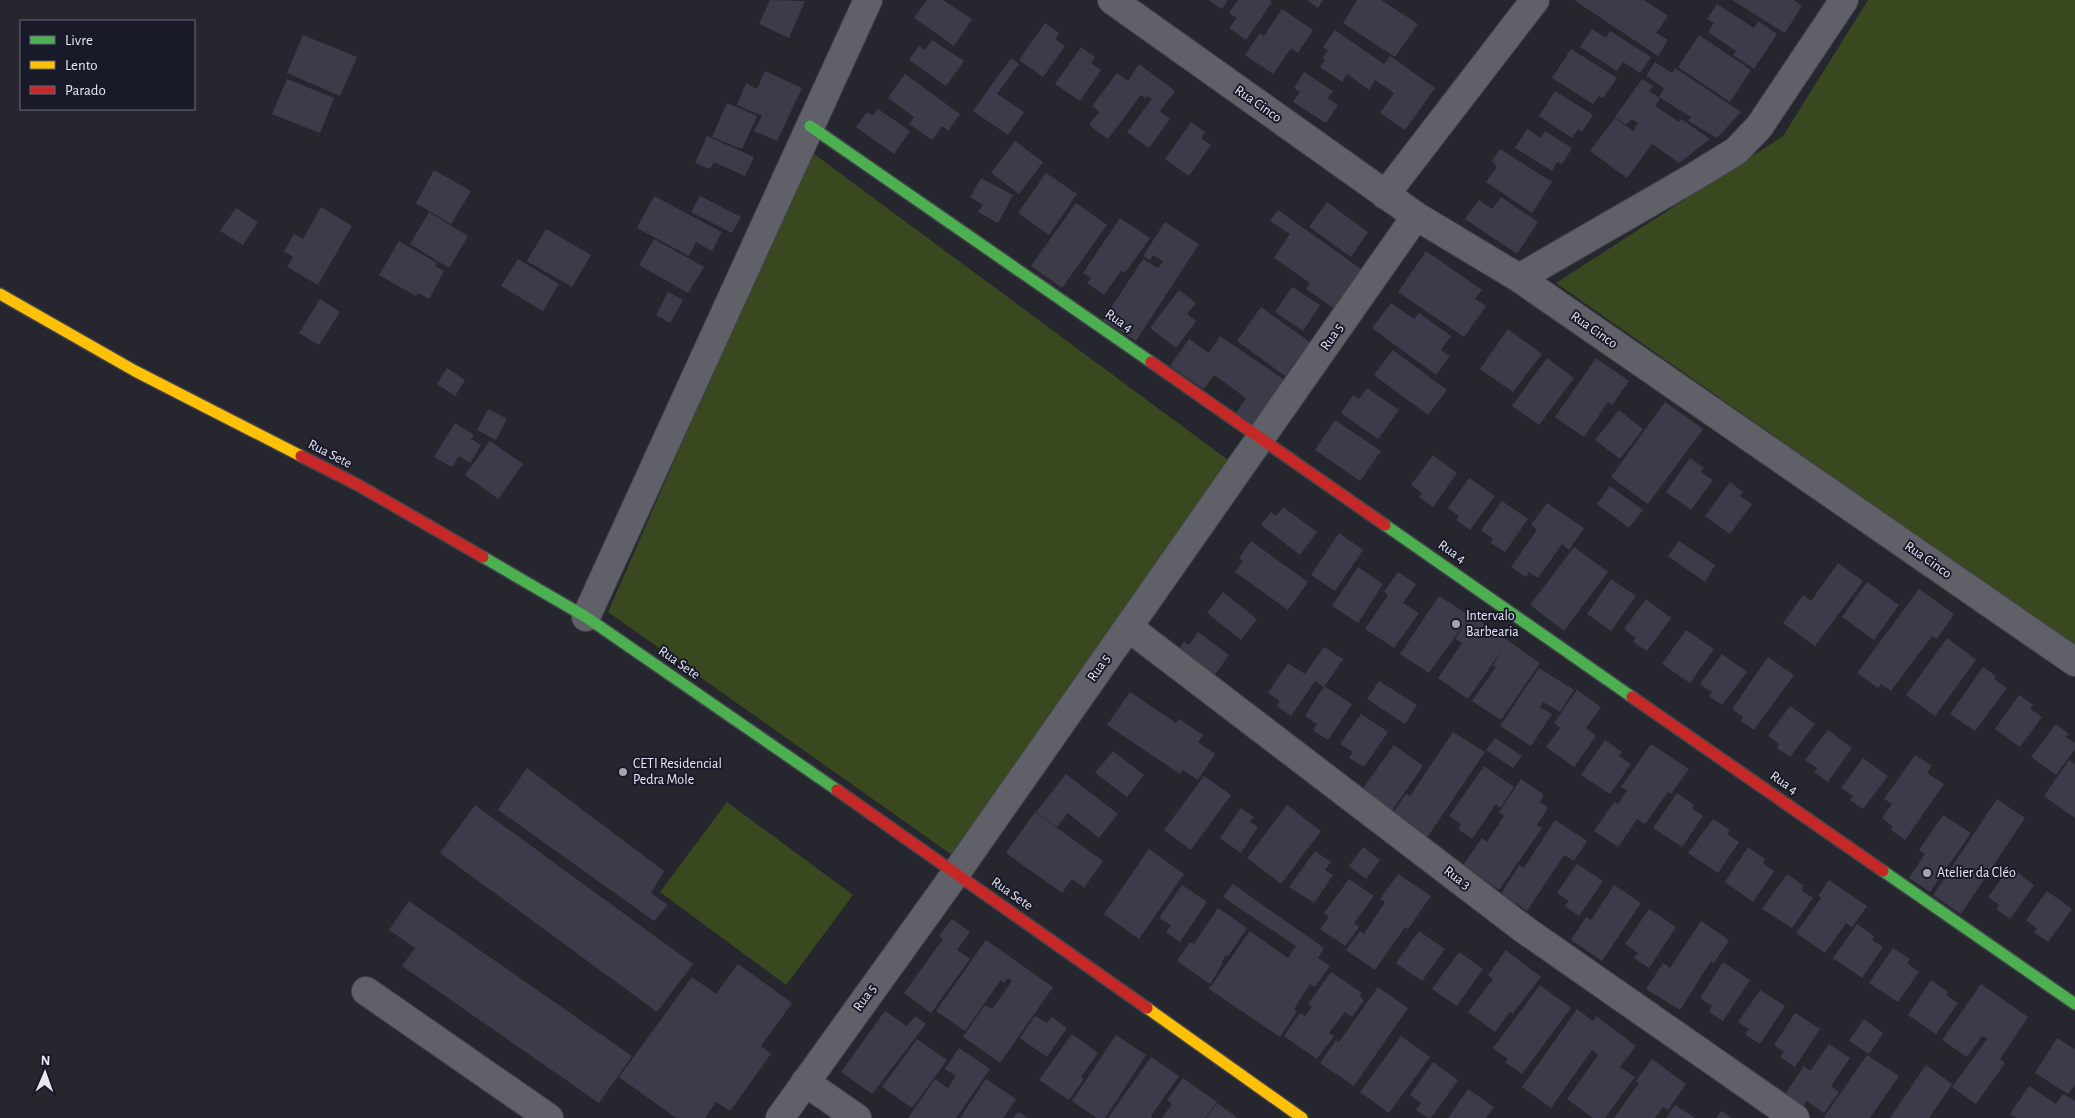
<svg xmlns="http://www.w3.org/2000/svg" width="2075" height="1118" viewBox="0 0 2075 1118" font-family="'Alegreya Sans',sans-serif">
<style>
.green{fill:#39481f}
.building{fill:#3c3b49}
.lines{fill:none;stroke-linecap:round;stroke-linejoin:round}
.street-casing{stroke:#43434b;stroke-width:30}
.fast-casing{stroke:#43434b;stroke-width:14}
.slow-casing{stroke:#43434b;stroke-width:14}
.jam-casing{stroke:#43434b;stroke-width:14}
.street{stroke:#606068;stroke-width:28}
.fast{stroke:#4caf50;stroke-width:11}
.slow{stroke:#ffc107;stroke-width:11}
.jam{stroke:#c62828;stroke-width:11}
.poi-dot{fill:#a3a4af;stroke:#181929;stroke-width:2}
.labels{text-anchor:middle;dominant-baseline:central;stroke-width:4;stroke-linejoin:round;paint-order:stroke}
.street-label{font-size:14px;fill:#e7e8f4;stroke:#181929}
.poi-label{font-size:14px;fill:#e7e8f4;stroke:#181929;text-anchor:start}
</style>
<rect width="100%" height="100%" fill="#26262f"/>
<path class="green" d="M1868 0H2075V647L1556 283 1783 136Z
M810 151 1232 463 952 855 608 612Z
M727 802 853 895 786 985 660 892Z"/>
<path class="building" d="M770 0 805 1 789 38 759 24Z
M927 0H943L972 19 954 46 914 18Z
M1208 0H1228L1222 9Z
M1238 0H1270L1272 2 1246 40 1229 28 1237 18 1229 13Z
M1307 0H1323L1318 8Z
M1357 0H1381L1418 24 1395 57 1343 23Z
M1574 0H1644L1668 16 1656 33 1668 40 1658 56Z
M1732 0H1794L1802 6 1785 33Z
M1717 4 1754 28 1758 21 1777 34 1754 69 1733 55 1736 51 1708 32 1714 23 1707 19Z
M1282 9 1313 30 1298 53 1291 48 1273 74 1245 55 1260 33 1264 36Z
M1045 23 1059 33 1055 39 1065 46 1043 77 1019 60Z
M1592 29 1606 38 1610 31 1651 57 1640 73 1623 62 1617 71 1580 47Z
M1335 30 1384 64 1390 56 1435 88 1405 130 1380 113 1394 93 1375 80 1369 90 1347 74 1342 82 1320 67 1325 60 1322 58 1328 51 1323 47Z
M303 35 357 57 340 96 287 73Z
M1699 35 1751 70 1730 102 1678 67Z
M932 40 964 61 946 86 909 60 919 46 925 50Z
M1081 47 1095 57 1091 63 1101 70 1080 101 1055 84Z
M1571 49 1617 78 1603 98 1599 96 1593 104 1552 78Z
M1011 58 1019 64 997 94 1024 112 1008 135 973 111Z
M1655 62 1672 73 1675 68 1741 112 1717 138 1688 121 1691 117 1659 97 1664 88 1646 76Z
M1139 64 1175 91 1160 111 1170 119 1149 148 1127 132 1152 99 1147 96 1146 98 1141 95 1108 139 1089 125 1099 112 1092 106 1117 73 1128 81Z
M765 71 802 88 777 141 754 131 762 116 737 105 746 83 757 89Z
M1304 72 1333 91 1328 98 1338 105 1326 123 1293 102 1300 92 1294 88Z
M905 74 960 114 948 131 942 126 932 140 909 124 914 117 888 98Z
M287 79 334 98 320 133 272 114Z
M1642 79 1653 86 1649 91 1660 98 1655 106 1679 122 1681 119 1710 139 1679 163 1652 144 1627 178 1590 151 1615 118 1633 131 1638 123 1631 119 1626 125 1615 117Z
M1555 91 1593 115 1582 132 1578 129 1572 138 1539 116Z
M727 103 757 116 742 149 712 137Z
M878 109 910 131 894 154 856 127 867 112 873 116Z
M1191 122 1205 132 1201 138 1211 145 1189 176 1165 159Z
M1527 129 1541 138 1545 131 1572 148 1562 164 1557 162 1552 171 1515 148Z
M707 136 754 157 745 176 714 162 710 169 695 163Z
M1015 141 1043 162 1019 194 991 173Z
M1500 149 1552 182 1532 213 1486 182 1497 167 1492 161Z
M434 170 471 191 451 224 416 203Z
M1046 173 1077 194 1049 235 1018 213Z
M981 178 1013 195 998 223 978 212 983 205 970 197Z
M654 196 722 232 712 251 696 242 689 256 637 228Z
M700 196 741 217 732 233 691 212Z
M1501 197 1538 222 1517 254 1465 219 1479 200 1492 209Z
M1327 202 1368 232 1351 257 1309 227Z
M1076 203 1107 225 1062 288 1031 266Z
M321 207 352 226 318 285 287 267 293 257 284 251 294 234 303 239Z
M236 208 258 222 243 245 220 231Z
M1278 210 1364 271 1336 310 1306 289 1310 283 1274 258 1290 234 1270 221Z
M429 212 468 236 449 268 410 244Z
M1120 218 1150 238 1125 273 1121 271 1104 295 1087 283 1091 278 1083 273Z
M1165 222 1199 244 1136 341 1103 320 1143 259 1158 268 1163 261 1153 255 1150 260 1143 256Z
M546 229 591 255 572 287 527 261Z
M654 239 704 267 688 293 639 265Z
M399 241 437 263 435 266 444 271 429 299 418 293 416 296 379 275Z
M1426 251 1482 290 1475 299 1486 306 1464 337 1398 292Z
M518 259 559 284 543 311 501 286Z
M1292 287 1320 305 1303 331 1275 312Z
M1179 290 1196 303 1187 314 1196 321 1176 348 1150 328Z
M668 292 683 300 670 323 656 315Z
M320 299 340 312 319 345 299 333Z
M1391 303 1414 319 1419 313 1451 336 1441 350 1450 356 1436 375 1372 328Z
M1261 307 1310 342 1285 376 1237 341Z
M1508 329 1542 354 1513 392 1480 369Z
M1220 336 1286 381 1254 426 1236 413 1246 398 1214 375 1204 389 1170 366 1189 339 1209 353Z
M1393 350 1447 390 1428 415 1374 375Z
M1547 358 1574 378 1539 425 1512 406Z
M1596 358 1629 381 1612 405 1608 402 1584 437 1555 417Z
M447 368 465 380 455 396 437 384Z
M1367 388 1399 410 1378 439 1341 413 1353 395 1359 399Z
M1665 402 1703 429 1648 504 1611 477Z
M488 409 507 419 496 440 477 430Z
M1619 410 1643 429 1620 459 1595 440Z
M1335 420 1381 451 1360 481 1315 450Z
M455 423 474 435 471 439 481 445 470 463 459 456 452 467 434 457Z
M490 441 523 464 498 499 465 475Z
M1433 455 1457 473 1433 507 1419 497 1422 493 1411 485Z
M1690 458 1704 468 1701 472 1713 480 1691 510 1666 492Z
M1469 478 1495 496 1470 530 1456 520 1459 516 1448 508Z
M1730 482 1743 492 1740 496 1752 504 1730 534 1705 516Z
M1610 486 1643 510 1629 528 1597 504Z
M1502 501 1528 519 1505 552 1491 543 1493 539 1481 530Z
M1547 503 1584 528 1569 550 1562 544 1538 578 1529 572 1526 577 1511 567 1537 530 1531 525Z
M1283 507 1317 532 1300 555 1261 525 1271 512 1276 516Z
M1339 533 1363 550 1335 591 1311 575Z
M1251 541 1308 582 1288 610 1235 572 1243 561 1239 558Z
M1679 541 1715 565 1705 582 1668 556Z
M1574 547 1608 572 1564 631 1530 605Z
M1838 563 1863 581 1815 646 1783 623 1803 595 1811 601Z
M1358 567 1383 584 1358 623 1332 606Z
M1398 572 1416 584 1403 603 1419 613 1394 648 1365 629 1388 595 1384 592Z
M1611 579 1636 596 1611 631 1587 614Z
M1867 582 1899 605 1874 640 1842 617Z
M1919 589 1954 614 1937 639 1932 636 1891 691 1881 684 1878 688 1857 673Z
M1223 592 1257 619 1241 640 1207 613Z
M1439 596 1470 616 1429 673 1400 654Z
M1646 599 1671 618 1647 651 1633 642 1636 638 1624 629Z
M1471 615 1540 663 1501 720 1472 701 1496 667 1493 665 1504 647 1468 699 1438 678 1462 643 1455 639Z
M1686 630 1714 649 1690 683 1662 664Z
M1198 632 1229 655 1211 680 1175 654 1184 642 1189 645Z
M1947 638 1976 660 1935 716 1906 695Z
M1324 647 1343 659 1324 687 1315 681 1291 716 1277 706 1280 701 1268 693 1288 663 1305 674Z
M1722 654 1747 672 1722 705 1709 696 1712 692 1700 684Z
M1768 657 1794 675 1754 730 1741 721 1743 717 1732 709Z
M1983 667 1996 676 1994 679 2007 688 1975 731 1950 714Z
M1539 668 1574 690 1560 712 1543 702 1540 707 1552 714 1531 746 1500 726Z
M1379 681 1417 705 1405 724 1367 699Z
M1324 686 1352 704 1328 740 1313 730 1317 724 1305 716Z
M1577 690 1601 707 1586 728 1596 736 1574 767 1546 747 1560 728 1554 723Z
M1130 692 1176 723 1179 719 1203 735 1198 742 1215 754 1198 780 1183 770 1180 774 1107 725Z
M2019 695 2033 705 2030 709 2042 717 2020 747 1995 729Z
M1790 706 1815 724 1790 757 1777 748 1779 744 1768 736Z
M1361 714 1388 732 1364 767 1349 758 1353 752 1340 744Z
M2056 724 2069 734 2066 737 2075 743V749L2056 775 2031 757Z
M1828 730 1852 748 1828 782 1814 772 1817 768 1805 760Z
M1453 732 1485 752 1426 839 1391 816 1406 794 1410 796Z
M1495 738 1522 756 1513 768 1486 750Z
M1605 740 1622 752 1619 756 1631 764 1610 794 1581 775Z
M1651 744 1689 769 1671 794 1668 792 1645 824 1637 819 1618 847 1594 831 1614 802 1618 804 1627 790 1621 787Z
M1394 745 1423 766 1389 815 1359 794Z
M1113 751 1144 775 1127 797 1095 773Z
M1915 755 1932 766 1927 773 1944 784 1905 840 1891 830 1893 827 1882 818 1892 804 1884 799Z
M1863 758 1888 776 1863 809 1850 800 1853 796 1841 788Z
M2069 760 2075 764V818L2044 796Z
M1484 766 1514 787 1500 808 1496 804 1472 839 1458 829 1461 824 1449 816Z
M527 768 664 871 651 893 668 905 654 921 498 810Z
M1066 774 1118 814 1099 838 1068 813 1057 827 1036 812Z
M1204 776 1231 795 1191 850 1164 830Z
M1521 779 1544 795 1540 802 1548 808 1537 825 1542 828 1499 890 1463 865 1482 838 1487 842 1504 816 1499 812Z
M1677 793 1694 805 1692 808 1703 816 1682 847 1653 828Z
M1997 799 2025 818 1961 914 1933 895Z
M475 805 693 964 657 1012 440 853Z
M1287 805 1321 831 1281 884 1247 858Z
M1241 808 1254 817 1250 822 1258 827 1241 853 1220 838Z
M1035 812 1103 861 1084 888 1072 879 1062 893 1006 853Z
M1943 815 1971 833 1930 892 1909 878 1925 854 1919 850Z
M1713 819 1730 830 1727 834 1739 842 1718 873 1688 853Z
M1555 820 1587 841 1574 861 1564 855 1527 911 1501 894 1519 865 1524 868Z
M1363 847 1380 860 1366 879 1349 866Z
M1748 847 1765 859 1763 863 1774 871 1753 902 1725 882Z
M1149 849 1184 874 1139 939 1104 914Z
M1315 851 1331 862 1325 870 1333 875 1314 903 1289 887Z
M1577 864 1603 881 1579 916 1565 906 1569 901 1557 893Z
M2010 867 2034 885 2010 919 1996 909 1999 905 1988 897Z
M1398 874 1431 896 1408 929 1405 927 1375 970 1346 950 1360 931 1364 934 1385 902 1380 899Z
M1787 874 1804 886 1801 890 1813 898 1792 928 1762 909Z
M1349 879 1374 896 1354 923 1359 927 1345 946 1320 929 1329 917 1324 913Z
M1829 880 1867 906 1852 927 1846 923 1825 953 1796 933 1821 898 1818 896Z
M1233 884 1324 948 1318 958 1330 966 1315 987 1310 984 1294 1009 1297 1011 1280 1037 1209 989 1250 931 1288 958 1296 946 1223 897Z
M1182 885 1207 902 1180 942 1166 932 1171 925 1159 918Z
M1614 885 1641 903 1602 961 1571 940 1586 917 1591 920Z
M2047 891 2072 909 2048 942 2034 932 2037 929 2026 920Z
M409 901 632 1056 599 1103 402 966 415 948 389 930Z
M1218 908 1247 928 1228 956 1226 955 1222 961 1223 963 1210 984 1177 961 1190 942 1194 944Z
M1649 909 1676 927 1649 968 1634 958 1638 953 1625 944Z
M952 919 970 932 957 950 970 959 931 1013 904 993 943 939 939 936Z
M1701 921 1729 940 1714 963 1711 961 1680 1010 1646 989 1663 963 1670 968Z
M1857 924 1874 936 1872 940 1883 947 1862 978 1833 958Z
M1419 931 1445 949 1422 981 1396 963Z
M986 940 1053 987 1000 1063 963 1037 985 1005 992 1009 1012 981 1008 978 1004 983 1001 980 965 1031 936 1011Z
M1893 948 1910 959 1907 963 1919 972 1898 1002 1869 983Z
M1506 950 1541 977 1513 1013 1510 1012 1495 1032 1468 1012 1493 979 1488 975Z
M1459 952 1483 969 1457 1006 1432 989Z
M1723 962 1750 980 1723 1021 1709 1012 1712 1006 1700 998Z
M738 964 792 1003 761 1046 771 1054 730 1111 716 1102 705 1118H676L619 1077 692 977 716 994Z
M1331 972 1362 993 1359 996 1364 1000 1352 1017 1345 1012 1329 1033 1334 1036 1317 1059 1284 1036 1300 1013 1305 1016 1312 1007 1308 1004Z
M1931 980 1948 992 1946 995 1958 1003 1936 1034 1908 1015Z
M1981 984 2028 1017 2000 1059 2005 1063 1976 1104 1952 1087 1987 1039 1982 1036 1967 1057 1942 1040Z
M1540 985 1571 1008 1522 1074 1505 1062 1508 1059 1493 1048Z
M1378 987 1408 1008 1354 1086 1320 1063 1336 1040 1339 1042Z
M1760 990 1785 1006 1760 1044 1745 1034 1749 1029 1738 1022Z
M1577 1009 1593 1021 1596 1016 1636 1046 1620 1067 1635 1077 1605 1118H1593L1567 1099 1598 1055 1592 1050 1551 1108 1522 1087Z
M885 1011 907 1026 915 1016 926 1024 872 1094 841 1072Z
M1795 1013 1820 1029 1795 1067 1780 1057 1784 1052 1774 1045Z
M1035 1016 1047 1023 1052 1017 1067 1028 1047 1057 1020 1038Z
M1864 1019 1883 1033 1869 1054 1849 1041Z
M1072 1034 1098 1053 1081 1077 1084 1079 1069 1100 1039 1080Z
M1116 1035 1146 1055 1105 1118H1097L1072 1101Z
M1401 1036 1430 1057 1389 1113 1360 1092Z
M2057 1038 2075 1049V1085L2068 1094 2035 1073Z
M917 1039 947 1060 912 1108 882 1087Z
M1829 1044 1850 1058 1831 1086 1839 1092 1824 1113 1807 1101 1803 1107 1785 1094 1804 1066 1810 1071Z
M959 1048 990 1069 956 1118H908L935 1079 948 1088 956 1076 945 1069Z
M1867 1055 1899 1076 1870 1118H1826L1824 1117Z
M1151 1057 1179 1076 1151 1116 1153 1118H1108Z
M1652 1059 1686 1084 1668 1110 1663 1107 1655 1118H1614L1639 1083 1636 1081Z
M1433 1062 1458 1080 1431 1118H1428L1416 1110 1421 1103 1410 1095Z
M1926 1065 1952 1084 1929 1118H1890Z
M1183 1078 1217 1102 1205 1118H1162L1172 1104 1167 1100Z
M986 1079 1016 1099 1003 1118H960Z
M2029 1086 2056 1104 2063 1094 2075 1101V1118H2016L2010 1114Z
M1468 1089 1494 1107 1486 1118H1448Z
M1217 1103 1238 1118H1206Z
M1675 1105 1695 1118H1666Z
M1721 1111 1732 1118H1716Z
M1018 1112 1028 1118H1013Z"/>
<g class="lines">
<g class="street-casing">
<path id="street" d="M1112 0 1416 216 1519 278 2075 662
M1385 195 1535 0
M1519 278 1692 178 1736 151 1759 127 1844 0
M586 617 868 0
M1128 627 1525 930 1795 1118
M366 991 549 1118
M805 1082 857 1118
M780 1118 956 873 1416 216"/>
</g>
<g class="fast-casing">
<path id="fast" d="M810 126 1151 362
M1385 525 1632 697
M483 557 586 617 837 790
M1883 871 2075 1004"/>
</g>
<g class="slow-casing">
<path id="slow" d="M0 294 135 371 301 456
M1147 1008 1302 1118"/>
</g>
<g class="jam-casing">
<path id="jam" d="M1151 362 1385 525
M301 456 358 485 483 557
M1632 697 1883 871
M837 790 1147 1008"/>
</g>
<use href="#street" class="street"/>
<use href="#fast" class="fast"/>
<use href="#slow" class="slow"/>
<use href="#jam" class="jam"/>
</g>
<g class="poi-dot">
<circle cx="1456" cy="624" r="5"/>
<circle cx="623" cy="772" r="5"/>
<circle cx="1927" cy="873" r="5"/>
</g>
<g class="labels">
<g class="street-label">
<text transform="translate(1258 104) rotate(35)">Rua Cinco</text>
<text transform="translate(1119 321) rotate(35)">Rua 4</text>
<text transform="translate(1594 330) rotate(35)">Rua Cinco</text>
<text transform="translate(1332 337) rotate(-55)">Rua 5</text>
<text transform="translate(330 454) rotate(27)">Rua Sete</text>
<text transform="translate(1452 552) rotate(35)">Rua 4</text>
<text transform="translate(1928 560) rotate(35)">Rua Cinco</text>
<text transform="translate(679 663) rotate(35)">Rua Sete</text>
<text transform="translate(1099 668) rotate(-55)">Rua 5</text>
<text transform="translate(1784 783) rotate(35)">Rua 4</text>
<text transform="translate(1457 878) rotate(37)">Rua 3</text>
<text transform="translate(1012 894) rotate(35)">Rua Sete</text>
<text transform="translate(865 998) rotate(-54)">Rua 5</text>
</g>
<g class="poi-label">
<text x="1466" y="616">Intervalo<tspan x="1466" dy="16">Barbearia</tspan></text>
<text x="633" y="764">CETI Residencial<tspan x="633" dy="16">Pedra Mole</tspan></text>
<text x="1937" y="873">Atelier da Cléo</text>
</g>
</g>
<rect x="20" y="20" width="175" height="90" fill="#181929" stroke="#6b6c7a"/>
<rect x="30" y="36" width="25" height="8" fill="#4caf50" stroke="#6b6c7a"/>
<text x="65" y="45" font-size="15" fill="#e7e8f4">Livre</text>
<rect x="30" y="61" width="25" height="8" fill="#ffc107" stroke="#6b6c7a"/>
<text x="65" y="70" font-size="15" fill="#e7e8f4">Lento</text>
<rect x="30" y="86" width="25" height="8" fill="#c62828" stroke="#6b6c7a"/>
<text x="65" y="95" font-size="15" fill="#e7e8f4">Parado</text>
<g transform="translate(45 1073) rotate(2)" stroke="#181929" stroke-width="4" paint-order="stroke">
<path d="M0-4L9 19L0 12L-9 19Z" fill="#e7e8f4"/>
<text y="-8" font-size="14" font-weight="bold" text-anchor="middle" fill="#e7e8f4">N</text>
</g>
</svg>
